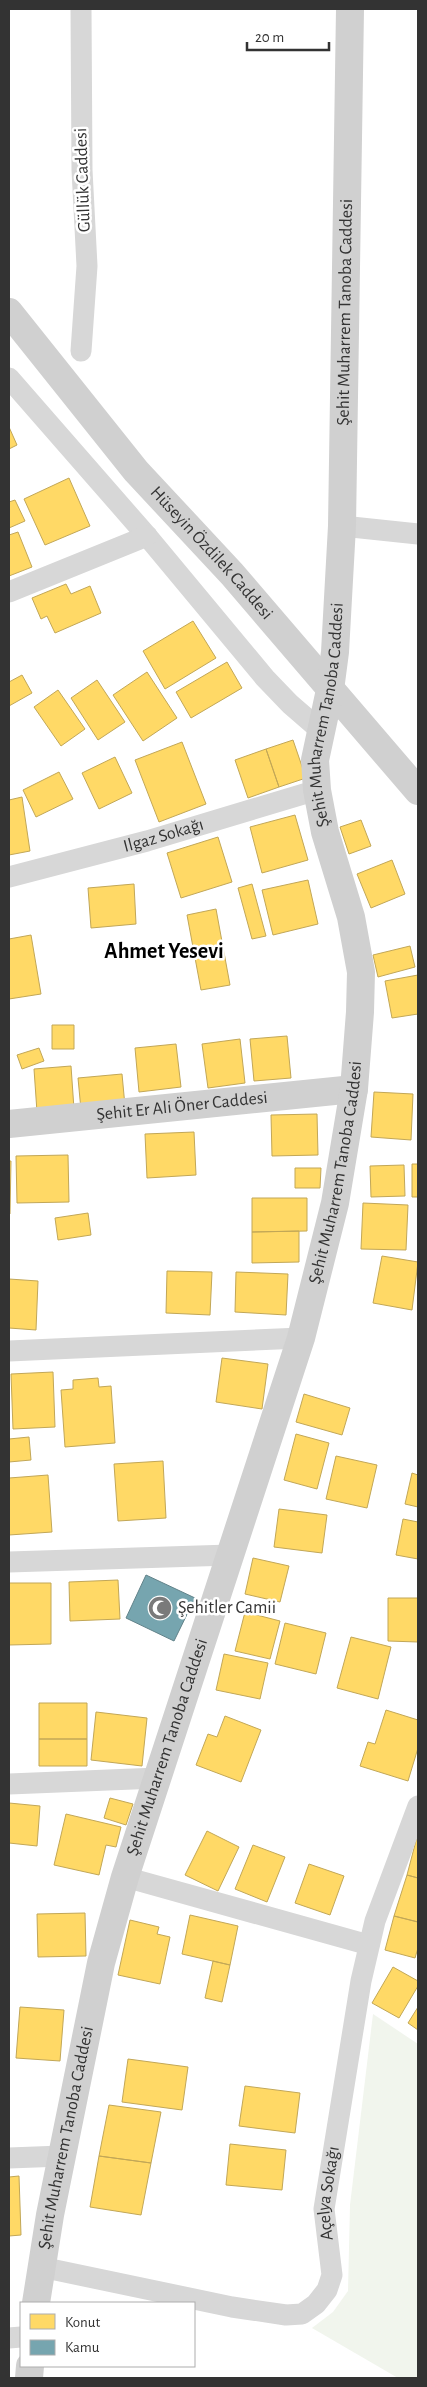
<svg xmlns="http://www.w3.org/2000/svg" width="427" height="2387" viewBox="0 0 427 2387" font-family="'Alegreya Sans',sans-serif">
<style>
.green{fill:#f1f5ed}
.homes{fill:#ffd966;stroke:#c2a757}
.public{fill:#76a5af;stroke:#62838a}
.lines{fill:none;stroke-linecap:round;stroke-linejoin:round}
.street{stroke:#d7d7d7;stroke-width:21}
.secondary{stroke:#d0d0d0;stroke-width:28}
.labels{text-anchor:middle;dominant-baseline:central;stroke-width:5;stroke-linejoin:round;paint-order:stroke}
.street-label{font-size:18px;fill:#333;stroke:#fff}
.poi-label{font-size:18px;fill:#333;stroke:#fff;text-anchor:start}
.district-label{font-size:22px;font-weight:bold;fill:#000;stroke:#fff}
</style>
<rect width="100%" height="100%" fill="#fff"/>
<path class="green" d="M373 2014 418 2044V2378H398L312 2328 333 2312 348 2291 350 2205Z"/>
<path class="homes" d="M9 427 17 445 9 449Z
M69 478 90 526 45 545 24 499Z
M15 500 25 521 9 528V502Z
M18 532 32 567 9 576V535Z
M66 584 71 594 90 586 101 613 55 633 47 616 41 619 32 598Z
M193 621 216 658 165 689 143 651Z
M227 662 242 688 191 718 176 692Z
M147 672 177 718 143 741 113 695Z
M22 675 32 693 9 706V682Z
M97 680 125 722 98 740 71 698Z
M58 690 85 729 61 746 34 707Z
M293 740 306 778 279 787 266 749Z
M182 742 206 804 159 822 135 760Z
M266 749 279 787 248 798 235 760Z
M115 757 132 793 99 809 82 773Z
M59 772 73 799 36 817 23 790Z
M22 797 30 851 9 855V800Z
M295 815 308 860 262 873 250 827Z
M361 820 371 846 349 854 340 827Z
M218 837 232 882 181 898 167 853Z
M392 860 405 894 371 908 357 874Z
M308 880 318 924 273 935 262 890Z
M134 884 136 924 91 928 88 888Z
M252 884 266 936 252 939 238 888Z
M216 909 230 985 201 990 187 915Z
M31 935 41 994 9 999V939Z
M410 946 415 967 378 977 373 955Z
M418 975V1014L392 1018 385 981Z
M52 1025H74V1049H52Z
M287 1036 291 1078 254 1081 250 1039Z
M240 1039 245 1083 208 1088 202 1044Z
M176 1044 181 1087 139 1092 135 1048Z
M39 1048 44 1061 22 1069 17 1055Z
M71 1066 74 1109 37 1112 34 1069Z
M122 1074 125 1106 81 1110 78 1078Z
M374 1092 413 1094 411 1140 371 1137Z
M317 1114 318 1155 272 1156 271 1115Z
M194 1132 196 1175 147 1178 145 1134Z
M68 1155 69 1202 17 1203 16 1156Z
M9 1161H11L10 1214 9 1213Z
M412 1164H418V1197H412Z
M404 1165 405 1196 371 1197 370 1166Z
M295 1168H321L320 1188H295Z
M252 1198H307V1231L252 1232Z
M363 1203 408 1205 406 1250 361 1249Z
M88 1213 91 1235 58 1240 55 1218Z
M299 1231V1262L252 1263V1232Z
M382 1256 418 1262 412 1310 373 1303Z
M167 1271 212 1272 210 1315 166 1313Z
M236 1272 288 1274 286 1315 235 1312Z
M9 1279 38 1281 36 1330 9 1328Z
M222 1358 268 1364 262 1409 216 1402Z
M53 1372 55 1427 13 1429 11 1374Z
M98 1378 99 1387 111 1386 115 1443 65 1447 61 1390 73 1389V1380Z
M304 1394 350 1408 342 1435 296 1422Z
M296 1434 329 1443 317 1489 284 1480Z
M29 1437 31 1460 9 1462V1439Z
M336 1456 377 1465 367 1508 326 1499Z
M163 1461 166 1518 118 1521 114 1464Z
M412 1473 418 1475V1507L405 1504Z
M48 1475 52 1532 9 1535V1478Z
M279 1509 327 1515 322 1553 274 1547Z
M403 1519 418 1522V1559L396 1555Z
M253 1558 289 1566 280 1602 245 1594Z
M118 1580 120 1619 70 1621 69 1582Z
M9 1583H51V1644L9 1645Z
M388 1598H418V1642L388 1641Z
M245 1612 280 1621 270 1659 235 1651Z
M285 1623 326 1633 316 1674 275 1664Z
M351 1637 391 1647 378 1699 337 1688Z
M224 1654 268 1663 260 1699 216 1690Z
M39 1703H87V1739H39Z
M386 1710 418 1720V1748L408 1781 360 1766 368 1742 375 1744Z
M96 1712 147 1718 142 1766 91 1760Z
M225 1716 261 1730 241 1782 196 1765 208 1734 217 1737Z
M39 1739H87V1766H39Z
M110 1798 133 1804 126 1825 104 1818Z
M9 1803 40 1806 37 1846 9 1843Z
M66 1814 121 1827 116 1847 106 1845 99 1875 54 1865Z
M207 1831 239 1847 218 1891 185 1875Z
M418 1833V1878L407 1875Z
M253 1845 285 1857 267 1902 235 1889Z
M309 1864 344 1876 330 1915 295 1903Z
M407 1875 418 1878V1922L394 1916Z
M85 1913 86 1956 38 1957 37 1914Z
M190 1915 238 1926 230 1965 182 1954Z
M394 1916 418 1922V1948L415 1958 385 1950Z
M130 1920 159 1927 157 1934 170 1937 160 1984 118 1975Z
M213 1961 230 1965 222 2002 205 1998Z
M393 1967 418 1981V1986L399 2018 372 2003Z
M20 2007 64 2010 60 2061 16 2058Z
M418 2007V2030L408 2023Z
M128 2059 188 2067 182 2110 122 2102Z
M245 2086 300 2093 295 2133 239 2126Z
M109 2105 161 2112 151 2163 99 2156Z
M230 2144 286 2150 282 2190 226 2185Z
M99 2156 151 2163 141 2215 90 2207Z
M19 2176 21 2235 9 2236V2177Z"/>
<path class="public" d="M146 1575 195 1598 174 1641 126 1618Z"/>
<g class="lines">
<g class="street">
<path d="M81 351 87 266 82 170 81 9"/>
<path d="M9 378 147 536 265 678 290 704 320 730"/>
<path d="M342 526 418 534"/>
<path d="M9 592 147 536"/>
<path id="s1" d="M9 877 147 841 317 790"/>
<path d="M9 1351 301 1338"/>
<path d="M9 1562 230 1555"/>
<path d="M9 1784 158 1778"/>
<path d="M125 1877 369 1945"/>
<path d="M9 2158 62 2156"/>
<path id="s2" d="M41 2267 232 2307 286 2315 302 2314 316 2304 327 2290 332 2275 324 2209 361 1981 375 1921 418 1806"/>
<path d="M9 2338 21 2337"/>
</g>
<g class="secondary">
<path id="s3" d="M9 312 136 471 232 574 418 791"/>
<path id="s4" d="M9 1124 354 1089"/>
<path id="s5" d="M36 2303 50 2215 101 1963 125 1877 301 1338 335 1203 354 1089 360 1012 361 972 351 917 325 832 317 790 315 760 330 690 335 652 342 526 350 9"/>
<path d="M29 2378 30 2366"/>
</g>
</g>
<defs>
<g id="mosque-disc" transform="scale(1.25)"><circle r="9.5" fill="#7a7a7a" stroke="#fff"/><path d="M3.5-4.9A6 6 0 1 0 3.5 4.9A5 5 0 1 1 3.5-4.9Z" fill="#fff"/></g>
</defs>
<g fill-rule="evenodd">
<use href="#mosque-disc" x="160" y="1608"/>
</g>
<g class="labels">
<g class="street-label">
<text transform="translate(83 180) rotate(-92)">Güllük Caddesi</text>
<text stroke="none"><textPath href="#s5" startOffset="2042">Şehit Muharrem Tanoba Caddesi</textPath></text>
<text stroke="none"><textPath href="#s3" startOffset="315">Hüseyin Özdilek Caddesi</textPath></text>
<text stroke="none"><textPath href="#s5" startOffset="1638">Şehit Muharrem Tanoba Caddesi</textPath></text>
<text stroke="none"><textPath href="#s1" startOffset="160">Ilgaz Sokağı</textPath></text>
<text stroke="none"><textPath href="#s4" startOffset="174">Şehit Er Ali Öner Caddesi</textPath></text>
<text stroke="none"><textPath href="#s5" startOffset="1172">Şehit Muharrem Tanoba Caddesi</textPath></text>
<text stroke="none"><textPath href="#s5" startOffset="572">Şehit Muharrem Tanoba Caddesi</textPath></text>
<text stroke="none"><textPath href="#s5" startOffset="168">Şehit Muharrem Tanoba Caddesi</textPath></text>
<text stroke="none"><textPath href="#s2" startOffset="399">Açelya Sokağı</textPath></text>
</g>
<g class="poi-label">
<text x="178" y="1608">Şehitler Camii</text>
</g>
<g class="district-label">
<text x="164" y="951">Ahmet Yesevi</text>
</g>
</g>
<rect width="427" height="2387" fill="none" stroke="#333333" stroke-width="20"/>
<rect x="20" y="2302" width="175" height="65" fill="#ffffff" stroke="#adadad"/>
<rect x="30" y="2314" width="25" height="15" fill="#ffd966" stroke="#adadad"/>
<text x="65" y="2327" font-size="15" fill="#333333">Konut</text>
<rect x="30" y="2340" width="25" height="15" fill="#76a5af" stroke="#adadad"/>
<text x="65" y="2352" font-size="15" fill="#333333">Kamu</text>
<path d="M247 42v8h82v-8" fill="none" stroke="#333333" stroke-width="2.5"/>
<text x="255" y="42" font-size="15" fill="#333333" stroke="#ffffff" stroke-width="4" paint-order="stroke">20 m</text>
</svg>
